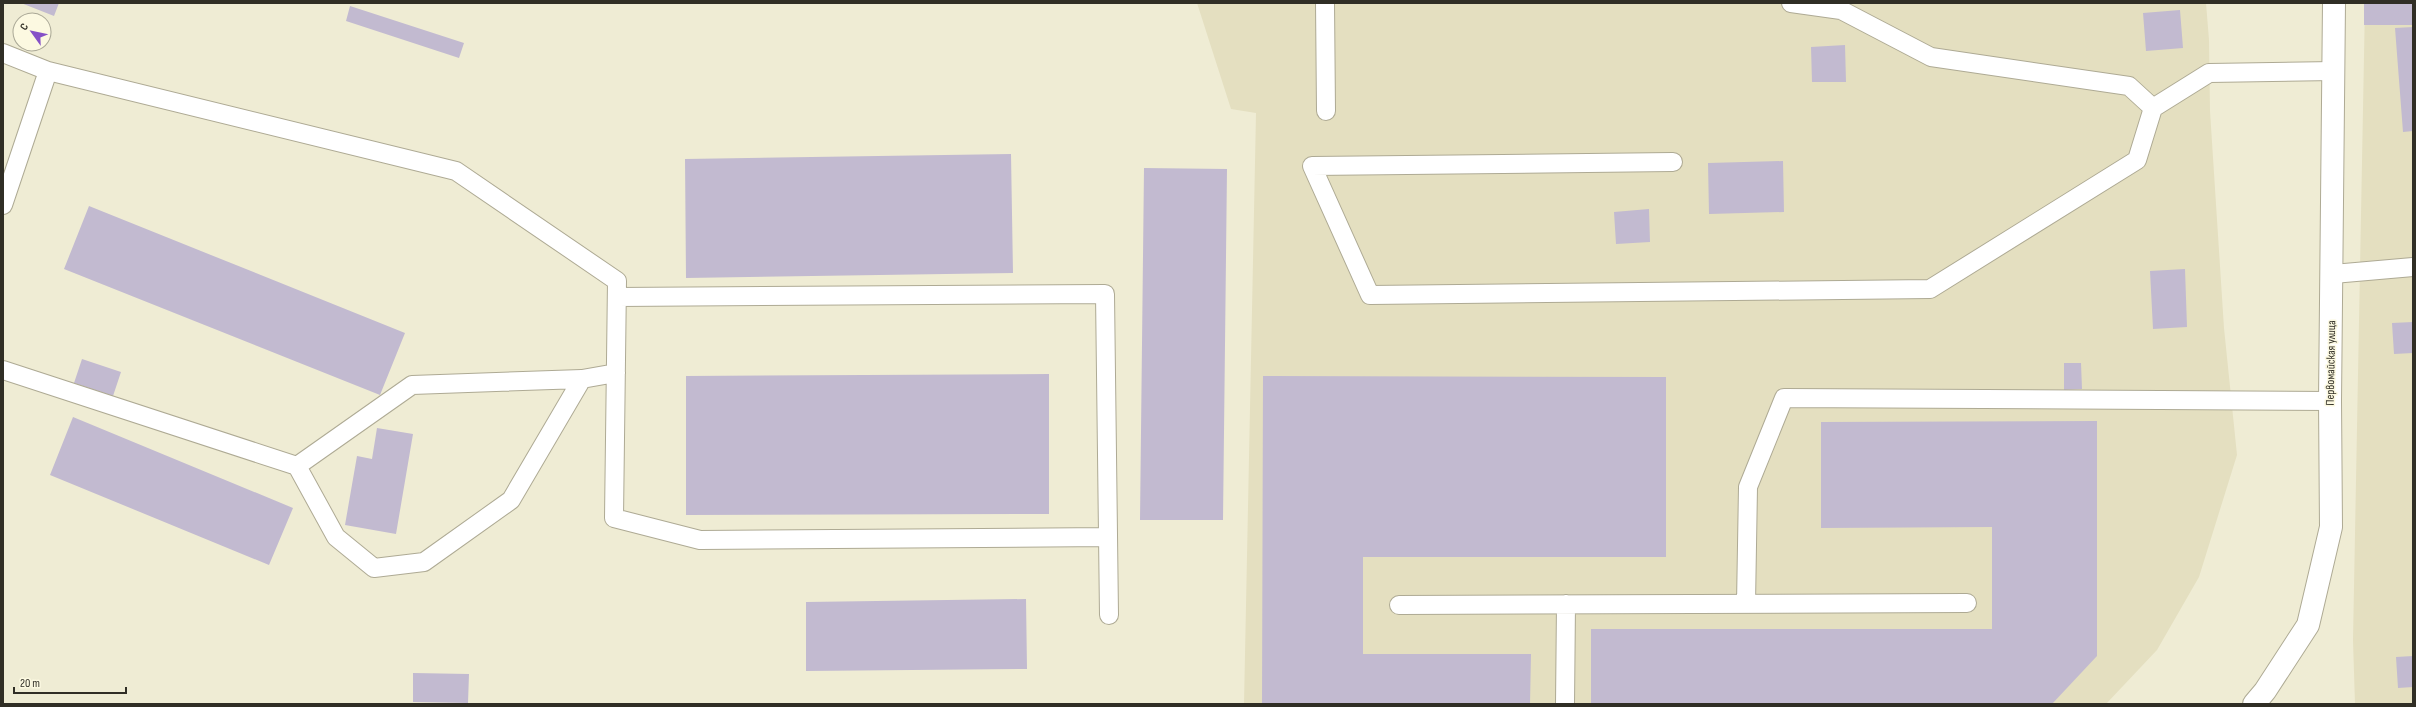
<svg xmlns="http://www.w3.org/2000/svg" width="2416" height="707" viewBox="0 0 2416 707" font-family="'Sofia Sans Condensed',sans-serif">
<style>
.built{fill:#e4dfc0}
.building{fill:#c2bad0}
.lines{fill:none;stroke-linecap:round;stroke-linejoin:round}
.service-casing{stroke:#aeaa94;stroke-width:20}
.tertiary-casing{stroke:#aeaa94;stroke-width:24}
.service{stroke:#fff;stroke-width:18}
.tertiary{stroke:#fff;stroke-width:22}
.labels{text-anchor:middle;dominant-baseline:central;stroke-width:3;stroke-linejoin:round;paint-order:stroke}
.street-label{font-size:12px;fill:#302e25;stroke:#fcf9e1}
</style>
<rect width="100%" height="100%" fill="#efecd4"/>
<path class="built" d="M1197 3H2206L2209 40 2210 111 2224 328 2237 455 2199 577 2157 650 2106 704H1244L1256 113 1231 109Z
M2365 3H2413V704H2355L2353 640Z"/>
<path class="building" d="M21 3H59L54 16Z
M2364 3H2413V25H2364Z
M350 6 464 43 459 58 346 21Z
M2180 10 2183 48 2146 51 2143 13Z
M2413 27V131L2403 132 2395 28Z
M1845 45 1846 82H1812L1811 47Z
M1011 154 1013 273 686 278 685 159Z
M1783 161 1784 212 1709 214 1708 163Z
M1144 168 1227 169 1223 520H1140Z
M89 206 405 333 380 395 64 269Z
M1649 209 1650 242 1616 244 1614 212Z
M2185 269 2187 327 2153 329 2150 271Z
M2413 322V353L2394 354 2392 323Z
M82 359 121 372 113 396 74 383Z
M2064 363H2081L2082 389 2064 390Z
M1049 374V514L686 515V376Z
M1263 376 1666 377V557H1363V654H1531L1530 704H1262Z
M73 417 293 508 269 565 50 475Z
M2097 421V656L2052 704H1591V629H1992V527L1821 528V422Z
M377 428 413 434 396 534 345 525 357 456 372 459Z
M1026 599 1027 669 806 671V602Z
M2413 656V687L2398 688 2396 657Z
M413 673 469 674 468 703 413 702Z"/>
<g class="lines">
<g class="service-casing">
<path id="service" d="M1325 3 1326 111
M1791 3 1841 10 1931 57 2129 86 2153 108
M3 53 48 71
M1673 162 1312 166 1370 295 1930 289 2137 160 2153 108 2209 73 2334 71
M3 205 48 71 456 171 617 281 614 518 700 540 1108 537
M2333 274 2413 267
M617 297 1105 294 1109 615
M3 370 297 466 412 385 582 379 616 373
M297 466 336 537 374 568 424 562 511 500 582 379
M1746 604 1748 487 1784 398 2330 401
M1399 605 1967 603
M1565 704 1566 604"/>
</g>
<g class="tertiary-casing">
<path id="tertiary" d="M2254 704 2265 691 2308 625 2331 527 2330 401 2334 3"/>
</g>
<use href="#service" class="service"/>
<use href="#tertiary" class="tertiary"/>
</g>
<g class="labels">
<g class="street-label">
<text transform="translate(2331 363) rotate(-89)">Первомайская улица</text>
</g>
</g>
<rect width="2416" height="707" fill="none" stroke="#302e25" stroke-width="8"/>
<g transform="translate(32 32) rotate(303)"><circle r="19" fill="#fcf9e1" stroke="#aaa896"/>
<path d="M0-3L7 15L0 10L-7 15Z" fill="#8550c7"/>
<text y="-6" font-size="11" font-weight="bold" text-anchor="middle" fill="#302e25">С</text>
</g>
<path d="M14 687v6h112v-6" fill="none" stroke="#302e25" stroke-width="2"/>
<text x="20" y="687" font-size="12" fill="#302e25" stroke="#fcf9e1" stroke-width="3" paint-order="stroke">20 m</text>
</svg>
